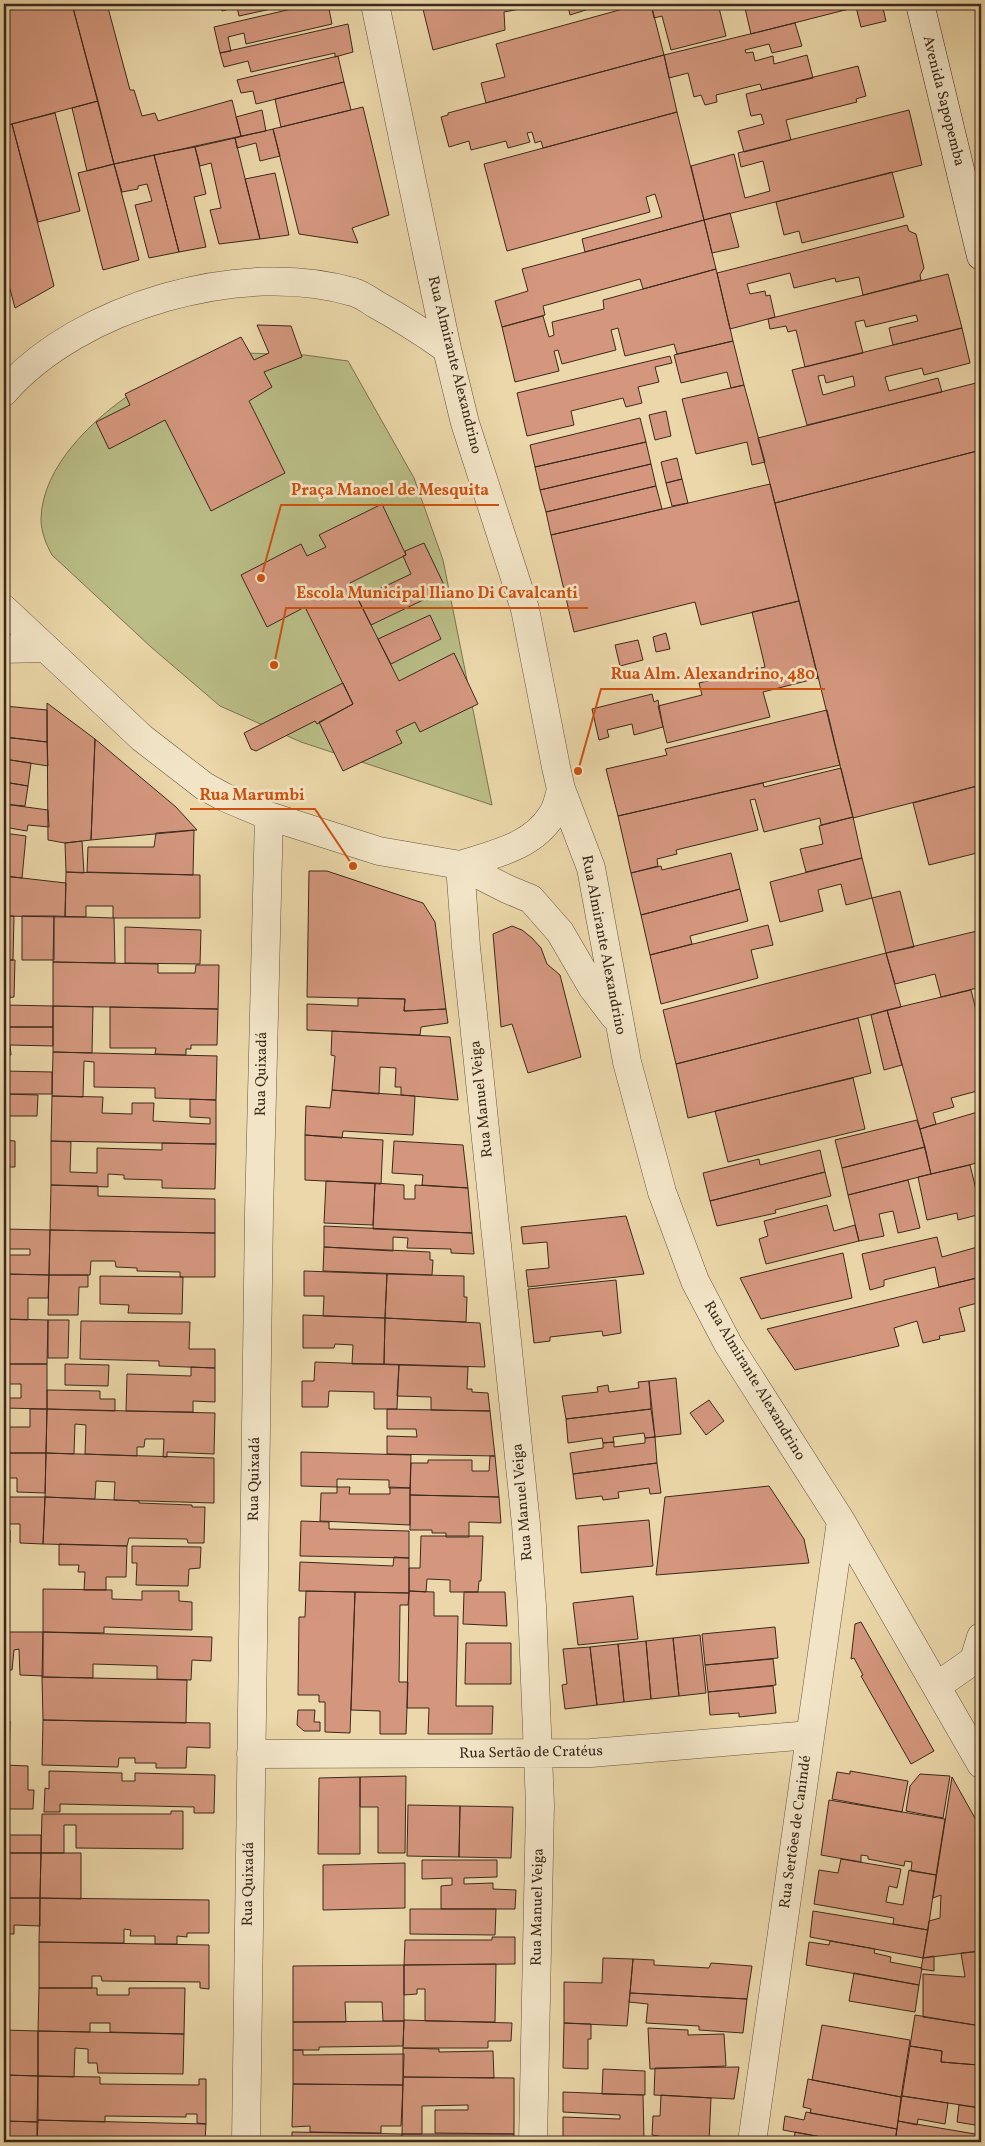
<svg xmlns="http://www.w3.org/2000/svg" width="985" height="2146" viewBox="0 0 985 2146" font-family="Vollkorn,serif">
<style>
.green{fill:#babd86;stroke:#7a7352}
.building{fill:#d4977e;stroke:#3b291d;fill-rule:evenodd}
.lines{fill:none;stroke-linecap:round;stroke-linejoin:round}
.street-casing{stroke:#675440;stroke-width:29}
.secondary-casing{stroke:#3b291d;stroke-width:29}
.street{stroke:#f2e5c7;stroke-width:28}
.secondary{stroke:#f2e5c7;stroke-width:28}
.labels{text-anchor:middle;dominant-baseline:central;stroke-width:5;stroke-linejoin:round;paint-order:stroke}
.street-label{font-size:15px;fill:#3b291d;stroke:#f2e5c7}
.leader{fill:none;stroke:#ce520f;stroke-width:2}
.callout-dot{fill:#ce520f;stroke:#f2e5c7;stroke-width:2}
.callout-label{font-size:16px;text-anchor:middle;font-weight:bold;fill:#ce520f;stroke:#f2e5c7;stroke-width:5;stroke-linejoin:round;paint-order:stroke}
</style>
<rect width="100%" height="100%" fill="#ebd7a9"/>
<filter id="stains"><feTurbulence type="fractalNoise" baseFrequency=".004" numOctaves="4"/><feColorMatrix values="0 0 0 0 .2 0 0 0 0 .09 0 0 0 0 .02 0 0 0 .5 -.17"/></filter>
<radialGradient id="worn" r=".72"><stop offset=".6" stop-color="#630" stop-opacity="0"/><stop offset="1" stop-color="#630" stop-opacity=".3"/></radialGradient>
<path class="green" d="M245 353 305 355 348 361 414 478 443 560 492 805 301 742 220 706 151 647 52 555C46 544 41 532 41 519 42 466 94 418 135 391Z"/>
<path class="building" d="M4 4H72L98 101 4 126Z
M72 4H107L130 90H134L142 116 155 113 158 121 232 100 241 136 114 164Z
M220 4H294L239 16 237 7 222 11Z
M313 4H328L332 24 246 44 244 33 228 37 231 51 220 53 214 27Z
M426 4H541V5L504 12 505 30 433 50 422 5Z
M553 4H588L589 9 570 15 568 6 554 9Z
M641 4H651L664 55 486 103 481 83 505 77 496 44Z
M651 4H718L726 36 671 50 662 16 654 18Z
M744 4H839L841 11 751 34Z
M839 4H871L841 11Z
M871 4H882L886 21 861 27 856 7Z
M795 23 802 46 772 53 769 44 745 50 746 53 753 52 755 61 773 56 774 64 807 55 813 78 762 90 760 84 716 95 717 102 705 105 701 95 694 97 688 73 669 78 664 55Z
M348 24 353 52 335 57V53L251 72 248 61 224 67 220 53Z
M664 55 677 112 543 148 541 141 535 143 532 132 527 133 530 142 508 148 506 141 471 150 469 141 449 147 441 117 448 115V113Z
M338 56 344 82 256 104 253 91 241 93 237 80Z
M858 66 866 96 856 99 857 102 786 120 791 140 744 152 738 131 764 124 761 114 751 116 746 94Z
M344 82 351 110 281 127 275 99Z
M98 101 114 164 87 171 72 108Z
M363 107 389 215 352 228 358 243 299 234 273 129Z
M262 110 266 131 241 136 236 117Z
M909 110 922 165 704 220 691 166 734 154 745 198 770 191 763 161 741 167 738 153Z
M677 112 704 220 585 252 582 239 662 217 655 194 646 197 650 212 507 251 484 164Z
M55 113 80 211 38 222 12 124Z
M12 124 54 286 15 308 4 266V126Z
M273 129 280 156 260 161 256 143 237 148 235 138Z
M235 138 260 239 219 244 210 210 221 208 211 163 200 166 195 147Z
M195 147 206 194 194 197 206 247 179 252 154 155Z
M154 155 179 252 149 258 135 205 152 201 147 184 138 186V189L122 192 114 164Z
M114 164 139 260 103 270 78 173Z
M892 172 904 217 802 243 799 231 784 235 776 202Z
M275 173 289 235 260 239 245 179Z
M730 213 739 247 712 253 704 220Z
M704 220 716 269 643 289 640 279 543 306 545 315 502 327 495 301 528 291 522 269Z
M907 225 909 231 916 234 924 268 920 275 921 280 863 295 859 277 836 282 835 278 794 288 790 273 747 284 750 294 765 291 766 296 770 295 775 317 730 329 717 273Z
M716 269 733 341 677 354 674 344 625 356 618 328 611 330 616 350 562 364 558 350 554 351 559 371 515 382 502 327 543 316 549 337 554 335 552 322 604 309 603 300Z
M948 274 962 328 893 345 889 328 918 321 916 315 866 327 864 320 855 322 863 353 805 367 796 330 788 332 786 326 770 329 768 319Z
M257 325 291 326 302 357 264 372 272 387 249 401 285 473 211 511 165 420 109 449 96 422 130 405 125 394 241 337 254 360 269 353Z
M962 328 970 363 924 375 922 368 885 377 889 391 938 378 942 392 807 425 792 370ZM824 375 826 383 853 376 855 386 823 395 818 376Z
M733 341 744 385 731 388 727 372 681 383 674 355Z
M670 356 672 363 655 367 659 382 638 387 642 403 626 407 623 398 571 411 574 425 527 436 517 393Z
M976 383 981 406V450L775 503 758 438Z
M744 385 765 462 752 465 747 442 696 454 682 399Z
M666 411 671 436 655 440 649 415Z
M640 418 646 442 535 467 530 445Z
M646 442 651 464 540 490 535 467Z
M981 450V785L853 818 775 503Z
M677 458 682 479 666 483 661 462Z
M651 464 656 486 546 512 540 490Z
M682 479 688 503 672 506 666 483Z
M770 484 799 601 701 625 695 602 574 632 551 535Z
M656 486 662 509 551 535 546 512Z
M382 504 406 555 350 583 399 681 454 653 478 704 420 732 415 722 396 731 402 743 343 771 319 722 353 704 305 607 267 627 241 575 301 544 307 556 326 547 319 535Z
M424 543 446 589 371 625 358 599 411 574 403 556 406 555 405 551Z
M799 601 818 678 763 692 770 717 667 743 658 706 702 695 699 683 765 667 752 612Z
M430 615 441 639 391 664 378 639Z
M666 633 670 649 656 652 653 637Z
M638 640 643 660 620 666 615 645Z
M343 683 353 704 317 724 315 721 256 751 251 749 244 733Z
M652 694 654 702 658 700 663 727 634 735 632 724 607 730 609 737 599 740 592 709Z
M47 703 95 739 91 840 65 843 48 840Z
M4 706 47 710V742L4 737Z
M827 710 840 765 618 816 606 769 667 755 665 749Z
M4 737 47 742 48 766 4 759Z
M95 739 176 807 197 830 91 840Z
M4 759 31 763 28 786 4 782Z
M841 768 853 817 821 825 820 818 764 832 755 799 750 800 758 830 676 850 677 854 657 859 658 866 631 873 618 816 763 783 764 787Z
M4 782 28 786 25 806 4 804Z
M981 785V852L929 865 913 803Z
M4 804 48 810 49 827 28 825 27 831 4 827Z
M853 817 862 858 806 872 800 849 823 844 819 826Z
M194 830 193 875 87 872 88 847H154L156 833Z
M4 833 26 836 22 878 4 876Z
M82 841 84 873 66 872 65 843Z
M731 853 740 889 641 915 631 873 661 866 662 870Z
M862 858 872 898 846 905 841 884 818 890 823 911 780 922 770 882Z
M309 871H327L423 903 435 922 446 1009 404 1011 405 999 307 997Z
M66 872 200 875V918H113V906H86V917H65Z
M4 876 66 883 65 917 4 916Z
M740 889 748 921 690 936 692 944 650 955 641 915Z
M900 891 914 947 886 953 872 898Z
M4 916H14L13 960H4Z
M22 916H54V960H22Z
M54 916 114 918 115 963 53 962Z
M768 925 773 945 751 950 758 978 661 1004 650 955Z
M512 926 522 930 532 938 541 948 547 964 560 975 581 1057 528 1073 512 1024 501 1027 493 934Z
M125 927 201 930 200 964 125 963Z
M981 930V987L941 997 935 974 895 984 886 953Z
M886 953 901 1007 676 1064 663 1010Z
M4 960H15L14 997 4 998Z
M53 962 158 964V973H195L196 965H219L218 1009 53 1006Z
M971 990 981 1030V1090L951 1098 954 1107 933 1113 936 1124 920 1129 887 1010Z
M358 998 405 999 404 1011 446 1009 448 1023 421 1027 420 1035 307 1030V1004L358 1006Z
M4 1005 53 1006V1027H4Z
M53 1006 93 1007 92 1053 53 1052Z
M110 1007 218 1009 217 1045H191V1049H186V1055L155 1054 156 1048H110Z
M887 1010 902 1065 884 1070 871 1015Z
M858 1018 871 1073 688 1118 676 1064Z
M4 1027H53V1046L10 1045 11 1055H4Z
M332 1031 450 1037 458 1100 401 1095V1087H395L396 1068 380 1067 379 1094 332 1090 335 1056 331 1055Z
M53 1052 217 1056 216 1100 155 1098V1088L94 1087V1062L84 1061 83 1097 52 1096Z
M4 1071 52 1072V1094H4Z
M853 1078 865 1129 728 1162 715 1111Z
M332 1090 415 1096 413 1135 343 1131 342 1138 305 1135 306 1106 330 1108Z
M4 1094 38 1095 37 1116H4Z
M52 1096 103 1097 102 1113 132 1114V1103H154L153 1121 210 1124V1118L190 1117V1099L216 1100V1144L51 1141Z
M981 1111V1162L931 1174 920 1129Z
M4 1116H9V1140H4Z
M917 1120 925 1147 842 1168 835 1140Z
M305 1135 383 1140 381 1184 305 1180Z
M4 1140 15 1141V1167H4Z
M51 1141 71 1142 70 1172 97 1173V1148L162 1150V1143L216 1144 215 1189 162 1188V1180L124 1179V1175L108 1174V1187L51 1185Z
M394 1141 463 1145 468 1188 422 1185 423 1175 392 1173Z
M925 1147 931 1174 848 1195 842 1168Z
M820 1150 825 1172 710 1201 703 1173 759 1159 760 1165Z
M970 1165 978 1198 980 1197 981 1201V1214L958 1220 957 1213 927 1220 918 1177Z
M825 1172 831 1196 775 1210 776 1213 717 1226 710 1201Z
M908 1180 920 1228 898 1233 893 1211 879 1214 884 1236 859 1241 848 1195Z
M326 1181 375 1183 373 1225 324 1223Z
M375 1183 404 1185V1199H415V1185L468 1188 472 1233 373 1229Z
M51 1185 98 1186V1196L215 1199V1233L50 1230Z
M827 1205 834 1231 855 1225 859 1241 766 1264 759 1239 768 1236 764 1221Z
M626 1216 644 1274 528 1287 526 1270 549 1268 547 1242 523 1244 521 1227Z
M324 1226 472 1233 474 1254 451 1253V1249L407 1248 408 1238 393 1237V1251L324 1247Z
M4 1229 50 1230 49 1275 4 1274V1264H8V1255H30V1249H4Z
M50 1230 215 1233V1277H180V1272L137 1271V1268L116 1267 115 1261H91L90 1275H49Z
M937 1237 942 1257 981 1246V1277L939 1287 935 1267 884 1280V1286L870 1290 862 1254Z
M324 1247 430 1252V1260H433L432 1275 323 1271Z
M843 1253 852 1298 761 1319 740 1278Z
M304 1271 387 1274 385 1318 323 1316 324 1296H304Z
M4 1274 49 1275 48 1298H28V1320L4 1319Z
M387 1274 464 1276V1297H467L466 1322 385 1318Z
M49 1275H88V1287H79L78 1315H48Z
M100 1276 183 1277 182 1314 128 1313 129 1305 100 1304Z
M981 1277V1302L959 1308 965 1331 939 1336 940 1339 923 1343 917 1321 894 1328 899 1346 795 1370 767 1329Z
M616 1280 621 1333 603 1336 602 1331 550 1337V1341L534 1343 528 1289Z
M303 1315 385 1318 384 1364H352L353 1345 335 1344 334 1348H303Z
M385 1318 480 1323 485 1367 384 1364Z
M4 1319 48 1320 47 1364H4Z
M48 1320H69L68 1358H48Z
M81 1321 190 1322 189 1349H215V1368L159 1366V1361L80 1359Z
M315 1362 399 1365 397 1409H374V1392L329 1391 328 1407H302V1381H314Z
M4 1364H47V1409L4 1408V1398H21V1384H4Z
M65 1364 109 1365 108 1386 65 1385Z
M399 1365 468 1367 467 1389H472V1392L488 1393 490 1411 431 1410V1397L397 1396Z
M191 1367 215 1368V1402L193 1401V1412L126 1411 127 1374 191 1376Z
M676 1378 681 1434 655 1437 649 1381Z
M649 1381 651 1409 566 1419 562 1396 598 1392 597 1387 608 1385 609 1392 639 1388 638 1382Z
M47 1390 100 1391V1399H115V1411L47 1409Z
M709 1400 724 1421 706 1435 690 1413Z
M30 1409H47L46 1453H4V1427H30Z
M47 1409 215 1413 214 1454 167 1452V1457H163L164 1439H145L144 1447H137V1456L85 1454 86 1425 75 1424 74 1454 46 1453Z
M387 1409 490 1411 495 1456 387 1454V1436L417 1437 416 1429H387Z
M651 1409 655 1437 645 1438 644 1433 613 1437 614 1442 603 1443 602 1438 568 1443 566 1419Z
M655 1437 657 1463 573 1474 570 1453 603 1448V1443L614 1442V1447L645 1443V1438Z
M301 1452 411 1455 410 1488H389V1480L337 1479V1487L301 1486Z
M4 1453H46L45 1493 17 1492V1478H9V1497H4Z
M46 1453 214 1458V1503L114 1500 115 1482 96 1481 95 1499 45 1497Z
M490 1456H495L499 1497 410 1495 411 1463H428V1460H472V1471H489Z
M657 1463 661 1493 650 1494 649 1488 618 1492 619 1498 603 1500 602 1496 576 1499 573 1474Z
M769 1486 804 1539 809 1563 656 1575 665 1497Z
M337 1487H350L349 1494H390V1487L410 1488V1525L320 1521 321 1493H337Z
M410 1495 499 1497 501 1523 469 1522V1537H446V1533H432V1530H410Z
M4 1497H45L43 1544 20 1543V1524H4Z
M45 1497 139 1501V1503L192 1505V1507H205L204 1543H188L187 1539 129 1538 127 1546 43 1544Z
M649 1520 653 1566 581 1573 578 1526Z
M301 1521 329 1522V1529L409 1531V1558L300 1556Z
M4 1529 10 1530V1543H4Z
M421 1536H483L481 1581H479L478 1592H450V1580L427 1579 426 1592 409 1591V1568H420Z
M59 1544 127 1546 126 1577H106V1590H84L85 1572H78L79 1565H59Z
M132 1546 201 1547 200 1568 189 1569 188 1586 136 1585 137 1563H132Z
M394 1557 409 1558V1593L299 1591 300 1562 393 1566Z
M43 1589 112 1590V1599L142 1600V1591H179V1601L192 1602V1630L104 1627V1633L43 1632Z
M306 1591 355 1592 350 1733 325 1732V1702H319V1695H298L299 1617H305Z
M409 1591 434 1592V1616H458L456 1706H493L492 1734H428L429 1708H407Z
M355 1592 409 1593 408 1605H400L399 1682H408L406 1734H380V1711L351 1710Z
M464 1592H505L507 1626 463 1624Z
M633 1596 638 1639 578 1645 573 1603Z
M861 1622 934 1751 911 1764 861 1676 863 1675 854 1658 851 1659 855 1624Z
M775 1627 778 1658 705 1665 702 1634Z
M4 1632H43V1676L20 1675 19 1649 14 1650 12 1670H4Z
M43 1632 212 1637 211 1661 192 1660 191 1680 157 1679V1666L93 1664V1678L42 1677Z
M700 1635 706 1693 679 1696 673 1638Z
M673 1638 679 1696 651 1699 646 1641Z
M646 1641 651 1699 624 1702 618 1644Z
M466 1643H511V1684H465Z
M618 1644 624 1702 597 1705 590 1647Z
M590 1647 597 1705 565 1709 562 1685 567 1684 563 1649Z
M773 1659 776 1685 708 1692 705 1665Z
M42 1677 187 1680 186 1723 43 1720Z
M773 1686 776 1713 739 1717V1713L710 1715 708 1692Z
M298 1710H315L314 1722H320V1731H304L297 1725Z
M43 1720 210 1723V1748L187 1747 186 1768H156V1763H135V1758H119L118 1767 42 1765Z
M4 1721H10L9 1765H4Z
M4 1765 28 1766V1790H34L33 1809H6Z
M49 1771 122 1773V1781H135V1773L215 1775 214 1813H194V1807L60 1804V1812H44L45 1788 49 1789Z
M850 1771 908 1781 902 1812 832 1799 837 1772 850 1774Z
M920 1774 950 1776 943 1818 906 1811 910 1786Z
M406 1776 405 1853H378V1807H360V1777Z
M360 1777V1854H318L319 1778Z
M952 1777 981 1829V1951L923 1958 929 1921 940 1918 941 1895 933 1898Z
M829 1800 945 1819 936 1875 911 1871 912 1862 905 1861 904 1866 868 1859V1856L861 1855V1862L821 1855Z
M408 1805 460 1806 459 1857 407 1856Z
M460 1806 513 1807 511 1858 459 1857Z
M171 1811H183V1849L76 1848V1825H64V1853H41L42 1814H171Z
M8 1835H41V1853H8Z
M4 1853H41L40 1898H4Z
M41 1853H81V1899L40 1898Z
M841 1859 901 1869 897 1888 889 1886 886 1902 903 1905 909 1870 936 1875 928 1930 893 1924 894 1918 814 1904 819 1870 838 1873Z
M422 1860H497V1877L464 1878V1884L493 1883V1889L516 1890 515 1909H441V1886L452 1885V1878L422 1879Z
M405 1863V1908L323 1910V1865Z
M4 1898H40V1926L14 1925V1934H4Z
M40 1898 209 1900V1933H187V1937L177 1936V1944H155V1936H130L131 1930 124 1929V1943L39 1942Z
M410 1909H496L495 1935 410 1934Z
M813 1911 928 1930 923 1958 810 1937Z
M492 1937H515V1964L404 1965 405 1940H492Z
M830 1941 875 1949 874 1953 891 1957 890 1962 922 1968 919 1985 806 1965 809 1942 829 1945Z
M39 1942 209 1945V1989L200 1988V1982L102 1981 101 1976H92V1988H39Z
M981 1951V2026L923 2017V1974L965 1977 961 1953Z
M934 1956V1971L921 1969 923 1958Z
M603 1958 633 1959 627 2026 564 2023V1982L602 1983Z
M633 1959 654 1960V1965L709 1968 711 1963 752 1966 747 1999 630 1993Z
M496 1964 495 2022 425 2021V1989H417V1994L404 1995V1965Z
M404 1965V2021H383L382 2002H345L346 2022H293V1966Z
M854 1973 919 1985 915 2012 849 2001Z
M39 1988H97V1995H129V1988H185L184 2034 110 2032V2023H90V2032L38 2031Z
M630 1993 747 1999 743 2033 699 2030V2026L646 2023 648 2004 629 2002Z
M915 2015 981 2026 978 2065 941 2062 942 2051 910 2046Z
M404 2020 512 2023 511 2041H488V2048H403Z
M404 2021 403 2046 319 2047V2050H293V2022Z
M564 2023 591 2024V2039H588V2069L563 2068Z
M822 2025 910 2040 901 2097 812 2080Z
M648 2028 688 2030V2035L724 2034 726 2066 650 2069Z
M4 2030 38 2031V2076L4 2075Z
M38 2031 184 2034 183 2074 98 2073 97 2063H88V2049L75 2048 74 2077 38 2076Z
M981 2034 979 2085 981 2086V2108L902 2096 910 2046 942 2051 941 2062 978 2065Z
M403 2048 439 2049V2052L493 2051 494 2078 403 2077Z
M293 2050H303V2055L404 2054 403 2085 293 2084Z
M739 2067 734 2099 654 2095 655 2068Z
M603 2069 645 2071V2095L602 2094Z
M6 2075 38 2076V2122L5 2121Z
M38 2076 100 2077V2084L199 2085V2079H206V2124L197 2123V2114H186V2117L105 2116V2122L37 2120Z
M403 2077 514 2078V2134L435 2133V2110H468V2105L422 2106V2134H402Z
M808 2079 901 2097 897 2129 810 2113 811 2109 803 2107Z
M293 2084 403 2085 401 2126H381V2133L310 2132V2126L292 2127Z
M563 2092 643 2095 644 2140 563 2137V2117L620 2119V2115L563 2112Z
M661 2095 711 2098 709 2142 659 2141V2136L652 2135 653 2116H660Z
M902 2096 948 2103 945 2124 918 2119 917 2125 898 2121Z
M959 2105 981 2108V2126L957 2122Z
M806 2112 897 2129 895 2142H848L783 2130 785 2116 804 2120Z
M37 2120 206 2124 205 2142H37Z
M4 2121 38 2122 37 2142H4Z
M898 2121 981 2135V2142H895Z
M292 2132 402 2134 401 2142H292Z
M795 2132 848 2142H794Z
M402 2134H514V2142H401Z
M563 2137 607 2139V2142H563Z
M610 2139 659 2141 692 2142H610Z"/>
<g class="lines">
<g class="street-casing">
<path id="street" d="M375 4 447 349 465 423 525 609 556 767 561 789 591 868 627 1062 662 1192 695 1281 728 1344 841 1521 981 1764
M4 392C79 306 243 259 353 292 361 294 369 300 377 305 401 318 424 333 447 349
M4 609 142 738 204 786 224 797 269 816 379 851 460 865 507 889 531 899 560 932 592 987 614 1016
M4 649 43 648
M460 865 466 947 526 1524 532 1606 540 1805 533 2142
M460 865C494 854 532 847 552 815 557 808 559 797 561 789
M937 1686 974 1660 981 1637
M251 1754 591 1753 810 1735
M246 2142 259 1213 269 816
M752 2142 841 1521"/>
</g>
<g class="secondary-casing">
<path id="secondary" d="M920 4 981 256"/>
</g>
<use href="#street" class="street"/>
<use href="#secondary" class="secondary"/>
</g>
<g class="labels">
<g class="street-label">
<text transform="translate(943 101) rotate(76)">Avenida Sapopemba</text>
<text transform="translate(454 365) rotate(76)">Rua Almirante Alexandrino</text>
<text transform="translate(603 945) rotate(79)">Rua Almirante Alexandrino</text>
<text transform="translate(262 1074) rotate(-89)">Rua Quixadá</text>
<text transform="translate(482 1099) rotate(-96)">Rua Manuel Veiga</text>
<text transform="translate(754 1381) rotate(59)">Rua Almirante Alexandrino</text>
<text transform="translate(255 1479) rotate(-89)">Rua Quixadá</text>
<text transform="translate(523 1502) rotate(-95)">Rua Manuel Veiga</text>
<text transform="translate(531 1753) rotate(-1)">Rua Sertão de Cratéus</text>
<text transform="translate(796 1832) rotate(-82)">Rua Sertões de Canindé</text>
<text transform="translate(249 1884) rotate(-89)">Rua Quixadá</text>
<text transform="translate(538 1907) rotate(-89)">Rua Manuel Veiga</text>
</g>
</g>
<path class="leader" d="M261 578L281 505H499M274 665L286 608H588M578 771L601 689H825M353 866L315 809H190"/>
<g class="callout-dot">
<circle cx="261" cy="578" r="5"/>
<circle cx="274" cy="665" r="5"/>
<circle cx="578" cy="771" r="5"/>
<circle cx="353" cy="866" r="5"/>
</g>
<g class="callout-label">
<text x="390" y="495">Praça Manoel de Mesquita</text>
<text x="437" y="598">Escola Municipal Iliano Di Cavalcanti</text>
<text x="713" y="679">Rua Alm. Alexandrino, 480</text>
<text x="252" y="800">Rua Marumbi</text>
</g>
<rect width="985" height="2146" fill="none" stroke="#ebd7a9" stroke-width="20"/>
<rect x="5" y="5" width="975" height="2136" fill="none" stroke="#3b291d" stroke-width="2.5"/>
<rect x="10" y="10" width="965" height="2126" fill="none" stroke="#3b291d"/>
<rect width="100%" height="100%" filter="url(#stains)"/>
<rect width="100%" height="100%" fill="url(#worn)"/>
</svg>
